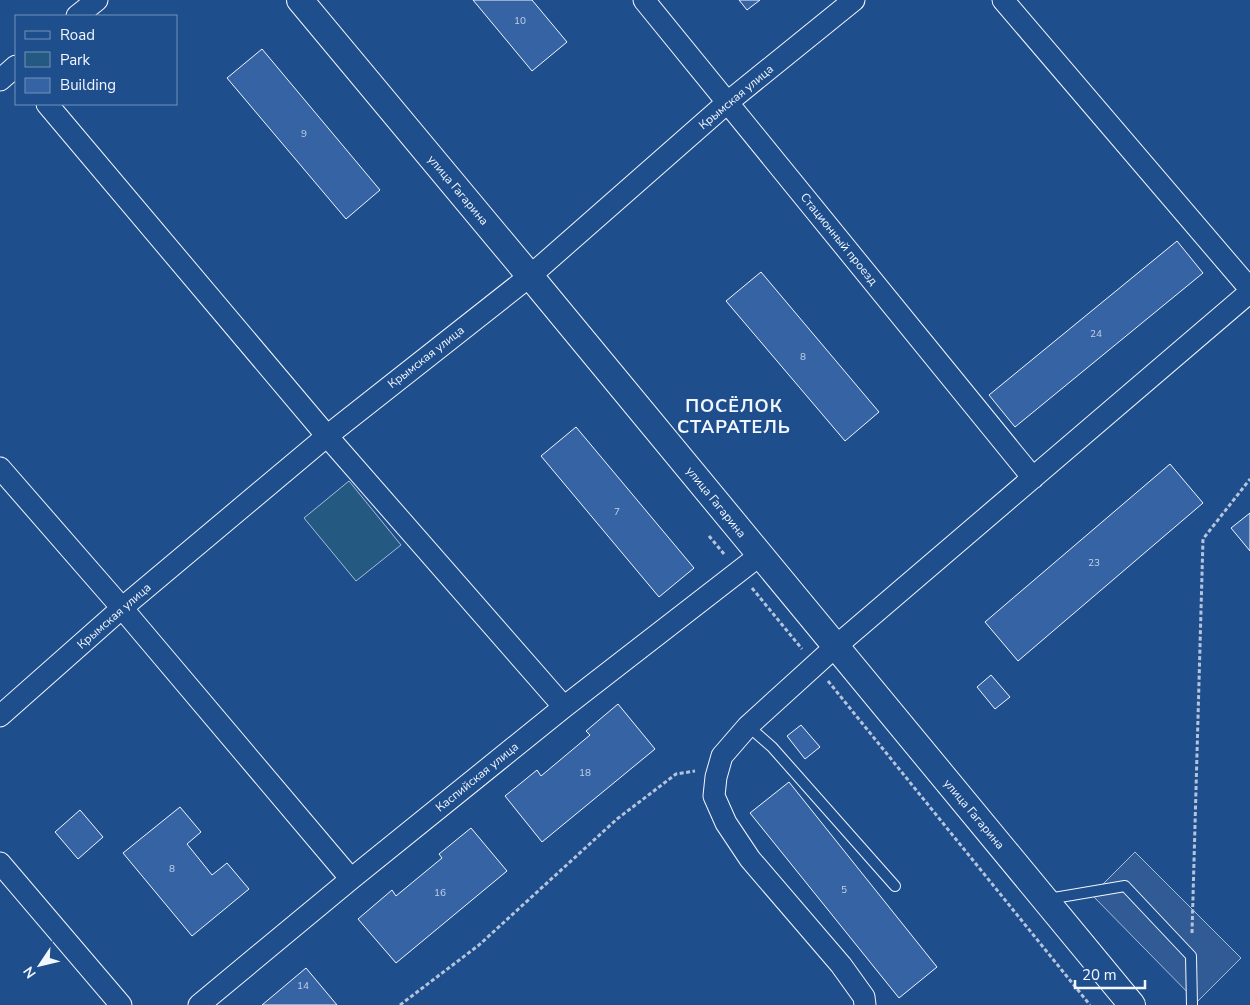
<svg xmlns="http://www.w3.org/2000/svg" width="1250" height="1005" viewBox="0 0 1250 1005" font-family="'Nunito Sans',sans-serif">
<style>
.green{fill:#245a82;stroke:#a8bbd7}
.parking{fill:#305b95;stroke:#a8bbd7}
.building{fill:#3563a3;stroke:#f2f6ff}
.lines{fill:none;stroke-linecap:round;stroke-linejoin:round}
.service-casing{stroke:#f2f6ff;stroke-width:12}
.minor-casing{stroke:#f2f6ff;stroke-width:23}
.tertiary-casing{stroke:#f2f6ff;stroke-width:28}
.path{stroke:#b3c4dc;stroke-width:3;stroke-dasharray:4 2.5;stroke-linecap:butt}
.service{stroke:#1f4e8c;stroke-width:10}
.minor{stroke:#1f4e8c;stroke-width:21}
.tertiary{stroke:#1f4e8c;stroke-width:26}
.labels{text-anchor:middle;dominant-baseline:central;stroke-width:4;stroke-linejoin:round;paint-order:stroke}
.number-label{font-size:10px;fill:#c3d1e8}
.street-label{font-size:12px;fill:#f2f6ff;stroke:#1f4e8c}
.district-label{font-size:18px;font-weight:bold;letter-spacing:1px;fill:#f2f6ff;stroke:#1f4e8c}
</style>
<rect width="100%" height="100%" fill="#1f4e8c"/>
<path class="green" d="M349 481 401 545 356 581 304 518Z"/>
<path class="parking" d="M1135 852 1241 958 1197 1002 1092 895Z"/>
<path class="building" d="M473 0H532L567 42 532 71Z
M739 0H760L747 10Z
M262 49 380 190 346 219 227 78Z
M1177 241 1203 273 1015 427 989 395Z
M761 272 879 412 845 441 726 301Z
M576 427 694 568 659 597 541 456Z
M1170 464 1203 503 1018 661 985 622Z
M1250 513V551L1231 528Z
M991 675 1010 697 995 709 977 687Z
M618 704 655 749 542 842 505 796 537 770 541 776 590 735 586 731Z
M801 725 820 747 805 759 787 736Z
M789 782 937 967 899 998 750 813Z
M180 807 201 832 187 844 212 875 227 863 249 889 192 936 123 853Z
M80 810 103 837 78 859 55 832Z
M471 828 507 871 396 963 358 919 392 890 396 896 442 858 439 854Z
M306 968 337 1005H262Z"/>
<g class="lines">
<g class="service-casing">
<path id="service" d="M748 726 772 747 895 886
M1048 899 1125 886 1191 956 1192 1005"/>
</g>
<g class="minor-casing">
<path id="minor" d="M644 0 1033 478
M1003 0 1250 289
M77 16 97 0
M0 80 16 66
M47 104 327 436 564 707
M0 468 122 608 351 879
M0 716 122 608 327 436 530 276 728 102 854 0
M0 863 121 1005
M199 1005 351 879 564 707 760 555
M865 1005 864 997 841 965 750 859 726 823 714 796 716 777 722 756 748 726 835 647 1250 292"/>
</g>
<g class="tertiary-casing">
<path id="tertiary" d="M300 0 530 276 1132 1005"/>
</g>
<path class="path" d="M709 536 724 554
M752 588 802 649
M828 681 1090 1005
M1192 933 1203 539 1250 479
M400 1005 479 945 617 819 676 774 695 771"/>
<use href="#service" class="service"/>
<use href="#minor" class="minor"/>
<use href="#tertiary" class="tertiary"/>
</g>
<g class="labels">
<g class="number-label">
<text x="520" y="21">10</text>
<text x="304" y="134">9</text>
<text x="1096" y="334">24</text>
<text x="803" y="357">8</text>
<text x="617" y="512">7</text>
<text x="1094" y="563">23</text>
<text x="585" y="773">18</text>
<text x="172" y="869">8</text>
<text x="844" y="890">5</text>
<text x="440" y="893">16</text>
<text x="303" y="986">14</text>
</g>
<g class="street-label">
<text transform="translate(736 97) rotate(-40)">Крымская улица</text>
<text transform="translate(458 190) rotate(50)">улица Гагарина</text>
<text transform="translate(839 239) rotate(51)">Стационный проезд</text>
<text transform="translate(426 357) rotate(-38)">Крымская улица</text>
<text transform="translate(716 502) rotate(51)">улица Гагарина</text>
<text transform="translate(114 616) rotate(-41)">Крымская улица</text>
<text transform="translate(477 777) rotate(-39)">Каспийская улица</text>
<text transform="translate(974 814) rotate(50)">улица Гагарина</text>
</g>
<g class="district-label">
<text x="734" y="406">ПОСЁЛОК<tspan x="734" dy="21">СТАРАТЕЛЬ</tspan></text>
</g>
</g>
<rect x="15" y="15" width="162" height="90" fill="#1f4e8c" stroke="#7391ba"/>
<rect x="25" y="31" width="25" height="8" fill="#1f4e8c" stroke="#7391ba"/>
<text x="60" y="40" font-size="15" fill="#f2f6ff">Road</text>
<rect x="25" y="52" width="25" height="15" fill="#245a82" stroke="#7391ba"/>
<text x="60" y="65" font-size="15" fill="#f2f6ff">Park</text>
<rect x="25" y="78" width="25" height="15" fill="#3563a3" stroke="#7391ba"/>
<text x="60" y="90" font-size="15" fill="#f2f6ff">Building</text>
<g transform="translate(40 965) rotate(235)" stroke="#1f4e8c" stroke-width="4" paint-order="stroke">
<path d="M0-4L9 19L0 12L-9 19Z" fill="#f2f6ff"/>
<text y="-8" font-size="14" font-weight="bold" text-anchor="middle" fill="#f2f6ff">N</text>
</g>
<path d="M1075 980v8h70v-8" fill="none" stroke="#f2f6ff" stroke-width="2.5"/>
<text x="1082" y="980" font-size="15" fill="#f2f6ff" stroke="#1f4e8c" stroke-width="4" paint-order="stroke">20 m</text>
</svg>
